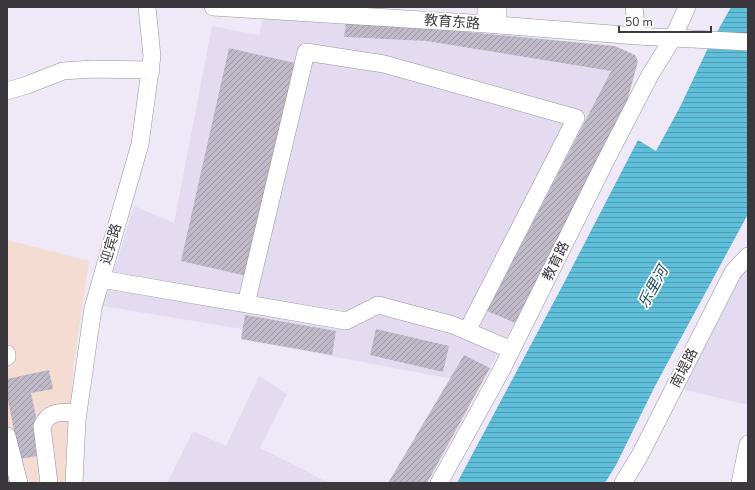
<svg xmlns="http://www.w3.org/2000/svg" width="755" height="490" viewBox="0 0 755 490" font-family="'Nunito Sans','Noto Sans SC',sans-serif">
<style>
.built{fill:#e5dbf1}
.medical{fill:#f4dcd2}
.water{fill:url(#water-rules)}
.building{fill:url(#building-hatch)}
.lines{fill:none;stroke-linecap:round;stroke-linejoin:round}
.minor-casing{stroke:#97919f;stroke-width:18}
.minor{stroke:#fff;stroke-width:17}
.labels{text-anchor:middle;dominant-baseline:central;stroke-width:3.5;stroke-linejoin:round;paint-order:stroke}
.street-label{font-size:14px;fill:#3a373d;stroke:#fff}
.water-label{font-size:15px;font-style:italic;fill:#254f5b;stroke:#fff}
</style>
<defs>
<pattern id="water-rules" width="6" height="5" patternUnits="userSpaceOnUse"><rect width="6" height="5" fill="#5fbed9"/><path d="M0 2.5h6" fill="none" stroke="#4f9bb1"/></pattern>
<pattern id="building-hatch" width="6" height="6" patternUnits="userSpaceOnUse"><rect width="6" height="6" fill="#bfb9c8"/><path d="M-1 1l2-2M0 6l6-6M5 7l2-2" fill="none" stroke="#9c97a4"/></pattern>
</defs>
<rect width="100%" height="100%" fill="#efe8f7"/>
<path class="built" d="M264 14 346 23 345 37 426 41 611 71 487 310 515 323 490 368 464 355 452 379 241 339 242 329 103 306 134 206 174 223 212 26 259 35Z
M743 268 748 269V405L681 389Z
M259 376 287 394 260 448 329 483H167L193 431 226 446Z"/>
<path class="medical" d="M7 240 89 261 73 369 68 483H7Z"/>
<path class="water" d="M731 7H748V214L655 386 616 465 605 483H457L565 281 638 140 656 151 680 107 707 50Z"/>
<path class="building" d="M346 23 425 28 615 46 635 55 638 61 626 105 515 323 487 311 611 71 426 41 344 37Z
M229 48 295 63 247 276 181 261Z
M245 315 336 331 332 355 241 339Z
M376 329 449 346 443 372 370 355Z
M464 355 490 368 427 483H388Z
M49 370 53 389 31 393 42 445 35 446 37 456 20 459 7 396V379Z
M7 470 12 483H7Z"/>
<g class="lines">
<g class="minor-casing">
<path id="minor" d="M213 7 486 24 637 36 748 42
M486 7V24
M498 7V25
M634 7 637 36
M7 91 27 85 63 71 93 69 151 70
M101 279 346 321 378 305 453 325 511 350
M246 304 306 52 384 64 576 118 467 331
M7 354V357
M7 436 19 483
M49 483 42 426C50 409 62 413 78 412
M74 483 77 420 93 308 140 144 152 56 147 7
M439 483 501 371 606 160 650 75 673 38 687 7
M623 483 640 455 733 272 748 256
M740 483 748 444"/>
</g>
<use href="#minor" class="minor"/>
</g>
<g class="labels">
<g class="street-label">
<text transform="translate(452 22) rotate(4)">教育东路</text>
<text transform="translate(111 244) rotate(-74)">迎宾路</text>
<text transform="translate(556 261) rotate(-64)">教育路</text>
<text transform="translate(684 368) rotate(-63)">南堤路</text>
</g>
<g class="water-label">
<text transform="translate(653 287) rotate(-61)">乐里河</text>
</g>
</g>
<rect width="755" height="490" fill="none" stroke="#3a373d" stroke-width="16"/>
<path d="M619 26v6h92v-6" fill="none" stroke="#3a373d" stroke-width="2"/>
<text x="625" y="26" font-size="12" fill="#3a373d" stroke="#ffffff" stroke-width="3" paint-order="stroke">50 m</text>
</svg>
